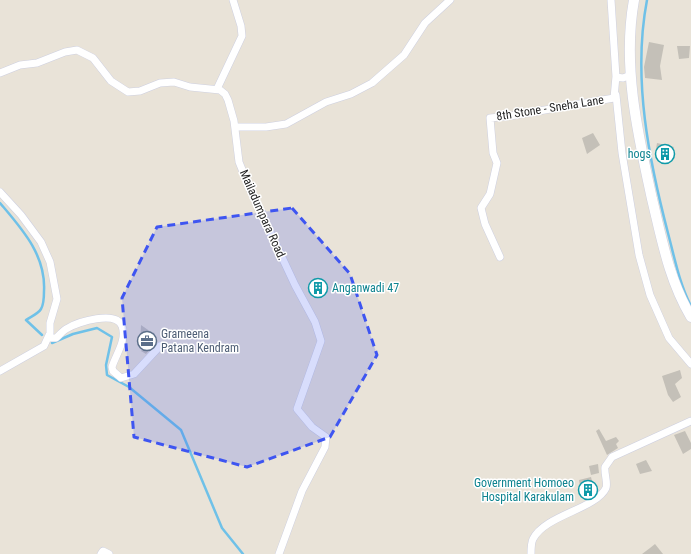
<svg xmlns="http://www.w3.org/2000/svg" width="691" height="554" viewBox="0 0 691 554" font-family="'Roboto Condensed',sans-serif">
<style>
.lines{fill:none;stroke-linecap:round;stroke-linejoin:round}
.stream{stroke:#6fc1e8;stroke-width:2.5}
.building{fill:#c4c0b8}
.minor-casing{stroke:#ced0e0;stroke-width:8}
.secondary-casing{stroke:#ced0e0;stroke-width:11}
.minor{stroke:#fff;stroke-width:7}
.secondary{stroke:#fff;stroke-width:10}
.marked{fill:#3e55f1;fill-opacity:0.2;stroke:#3e55f1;stroke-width:3;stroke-dasharray:8 5;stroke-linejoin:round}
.labels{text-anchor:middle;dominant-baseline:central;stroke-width:3;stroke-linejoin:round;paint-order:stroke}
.street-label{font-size:12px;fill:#272727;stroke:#fff}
.culture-label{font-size:12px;fill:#0d838f;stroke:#fff;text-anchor:end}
.service-label{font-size:12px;fill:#4e5e75;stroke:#fff;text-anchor:start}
</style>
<rect width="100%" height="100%" fill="#e9e3d8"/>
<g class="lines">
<path class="stream" d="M647 0C632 78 649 161 669 237 675 260 680 285 691 306
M0 203C22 229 46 255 44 291 44 297 44 304 41 309 38 314 30 317 26 320L42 335
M52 343 73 334 97 328 112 337 106 365 107 375 129 387 181 430 222 528 243 554"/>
</g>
<path class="building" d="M649 42 664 45 660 66 662 80 645 78 644 67Z
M677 46H690L689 58 679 59Z
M593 133 600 145 587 154 582 138Z
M657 143 674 147 670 160 658 158 659 151 656 149Z
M324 282 326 290 311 294 309 287Z
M141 325 151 332 152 335 154 332 156 343 146 354 141 351 147 343H140Z
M680 370 682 378 675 384 681 397 673 402 668 395 662 376Z
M599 429 606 441 616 437 619 441 616 444 618 448 607 455 596 431Z
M685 431 691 443V449L683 454 674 435Z
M646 460 652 471 640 474 636 464Z
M598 464 599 473 591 475 589 466Z
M591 477 595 493 584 499V493L580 487 579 480Z
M655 544 663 554H642L650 548Z"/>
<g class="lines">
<g class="minor-casing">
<path id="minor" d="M611 0 616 77 623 78 631 75
M0 73 20 65 37 63 65 52 77 50 93 58 111 81 128 92 140 91 160 83 174 82 190 87 220 90 225 94 228 100 234 121 239 162 250 189 295 285 315 322 321 341 297 409 312 427 326 437 325 447 302 491 279 554
M217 89 242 36 241 26 233 0
M616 95 622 153 639 255 650 295 669 338 691 364
M235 127H266L286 124 326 102 351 94 372 83 404 55 425 23 450 0
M0 192 21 215 41 242 50 262 57 299 50 323V333L44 346 0 371
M500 257 485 224 481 208 490 194 497 163 493 153 490 118 510 116 614 98 616 76
M48 338H56C60 335 63 330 68 328 78 322 116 310 122 326 127 340 116 354 112 367L113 371 121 378 134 374 160 346
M101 554 103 551 109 554
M531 554C531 549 531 543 533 539 545 515 596 509 606 488 608 483 604 473 605 467L612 457 691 421"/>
</g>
<g class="secondary-casing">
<path id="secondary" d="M634 0C622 66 638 135 652 199 662 240 669 280 691 317"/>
</g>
<use href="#minor" class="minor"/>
<use href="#secondary" class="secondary"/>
</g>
<path class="marked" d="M292 208 350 274 377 355 330 437 247 467 134 437 122 298 157 227Z"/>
<defs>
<g id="building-ring" transform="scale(1)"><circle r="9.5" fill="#fff" stroke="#0f9aa8" stroke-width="1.5"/><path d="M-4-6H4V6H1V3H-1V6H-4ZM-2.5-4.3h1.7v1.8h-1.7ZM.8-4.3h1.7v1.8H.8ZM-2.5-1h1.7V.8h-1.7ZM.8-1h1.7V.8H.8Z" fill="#0f9aa8"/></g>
<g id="office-ring" transform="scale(1)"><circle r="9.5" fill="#fff" stroke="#5c6f8a" stroke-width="1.5"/><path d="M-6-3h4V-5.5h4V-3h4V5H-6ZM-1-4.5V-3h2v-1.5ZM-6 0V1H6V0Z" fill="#5c6f8a"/></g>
</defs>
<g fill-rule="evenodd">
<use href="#building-ring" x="665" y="154"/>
<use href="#building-ring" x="318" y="288"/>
<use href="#office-ring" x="147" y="341"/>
<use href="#building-ring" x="588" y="490"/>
</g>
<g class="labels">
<g class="street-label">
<text transform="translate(550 108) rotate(-9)">8th Stone - Sneha Lane</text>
<text transform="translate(263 215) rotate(66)">Mailadumpara Road.</text>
</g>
<g class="culture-label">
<text x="651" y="154">hogs</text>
<text x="332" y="288" text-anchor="start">Anganwadi 47</text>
<text x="574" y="483">Government Homoeo<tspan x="574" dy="14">Hospital Karakulam</tspan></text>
</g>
<g class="service-label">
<text x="161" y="334">Grameena<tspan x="161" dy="14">Patana Kendram</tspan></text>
</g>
</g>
</svg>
